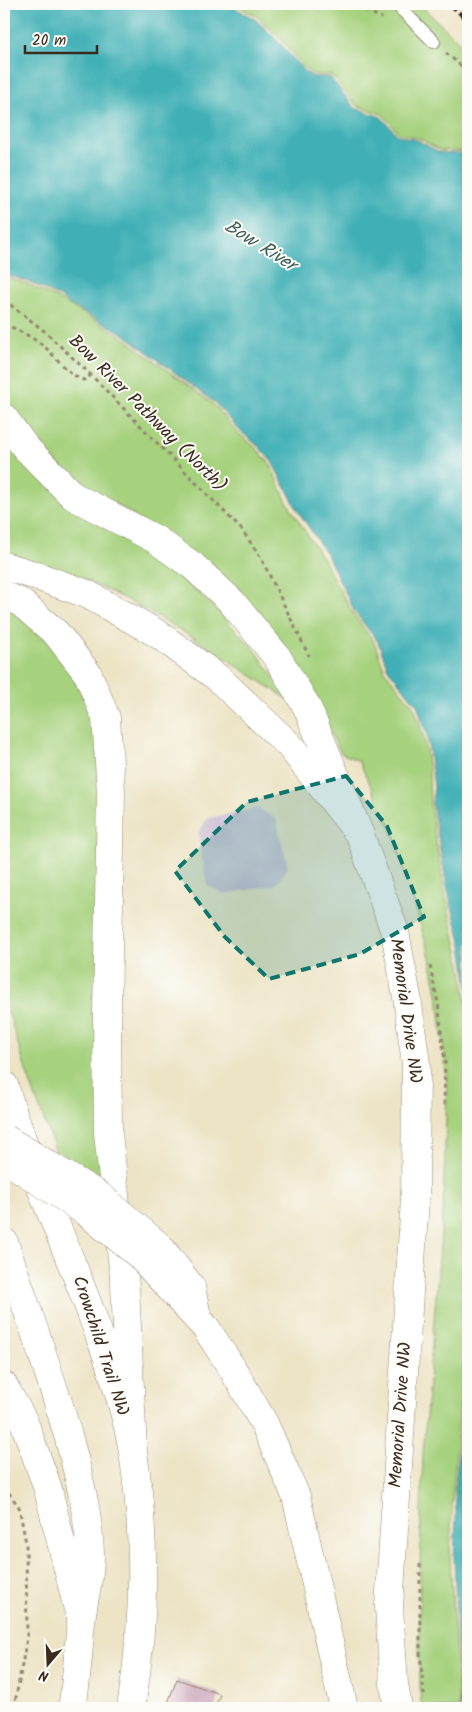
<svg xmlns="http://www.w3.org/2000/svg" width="472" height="1712" viewBox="0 0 472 1712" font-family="Kalam,sans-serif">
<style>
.industrial{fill:#cbbfd5}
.green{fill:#a6d17d;stroke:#707e4e}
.water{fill:#3fb0b6;stroke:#3d6d6a}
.building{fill:#c397b0}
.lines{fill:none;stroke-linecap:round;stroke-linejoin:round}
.lane-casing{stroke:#948772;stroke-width:14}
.secondary-casing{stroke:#948772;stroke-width:29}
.highway-casing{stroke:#948772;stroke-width:29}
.path{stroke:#948772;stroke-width:3;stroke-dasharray:4 4;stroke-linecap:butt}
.lane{stroke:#fff;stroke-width:12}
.secondary{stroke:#fff;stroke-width:28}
.highway{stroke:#fff;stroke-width:28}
.rail{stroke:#3b2a1e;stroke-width:4;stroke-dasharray:8 4;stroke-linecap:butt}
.secondary-bridge-casing{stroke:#948772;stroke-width:29;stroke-linecap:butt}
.highway-bridge-casing{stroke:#948772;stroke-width:29;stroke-linecap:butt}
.secondary-bridge{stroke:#fff;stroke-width:28}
.highway-bridge{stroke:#fff;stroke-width:28}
.marked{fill:#0f766e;fill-opacity:0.2;stroke:#0f766e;stroke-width:4;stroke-dasharray:10 6;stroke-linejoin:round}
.labels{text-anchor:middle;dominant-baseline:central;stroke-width:4;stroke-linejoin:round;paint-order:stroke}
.street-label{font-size:18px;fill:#3b2a1e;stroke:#fdfcf7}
.water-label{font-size:19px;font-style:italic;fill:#3d605b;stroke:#fdfcf7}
</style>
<rect width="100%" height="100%" fill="#fdfcf7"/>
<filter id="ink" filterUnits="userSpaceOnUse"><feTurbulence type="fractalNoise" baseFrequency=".02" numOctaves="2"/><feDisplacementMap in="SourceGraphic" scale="10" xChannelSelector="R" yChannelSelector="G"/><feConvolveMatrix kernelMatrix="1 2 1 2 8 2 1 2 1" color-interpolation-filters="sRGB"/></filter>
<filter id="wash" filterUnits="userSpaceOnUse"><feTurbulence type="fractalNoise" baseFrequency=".0096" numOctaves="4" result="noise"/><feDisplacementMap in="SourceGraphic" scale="20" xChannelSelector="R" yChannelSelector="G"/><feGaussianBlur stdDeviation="1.12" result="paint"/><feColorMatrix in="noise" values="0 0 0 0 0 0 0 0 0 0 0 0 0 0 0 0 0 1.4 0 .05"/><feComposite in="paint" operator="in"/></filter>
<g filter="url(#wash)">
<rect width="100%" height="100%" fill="#ede4c6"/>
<path class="industrial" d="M258 808 276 819 288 868 275 885 224 894 207 885 198 833 208 818Z"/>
<path class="green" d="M234 4H419L468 50V152L440 150 418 138 399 133 382 114 357 106 331 75H315L305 69 280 38 256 16Z
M4 276 30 285 60 300 120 335 213 404 237 432 256 448 270 464 288 504 323 559 352 612 374 642 385 671 414 707 424 738 429 769 430 803 433 823 444 888 462 970 468 1013V1173L465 1205 464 1242 461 1306 464 1357 453 1489 450 1557 459 1708H422L420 1693 419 1646 421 1510 423 1453 443 1210 447 1085 439 1004 429 953 394 836 359 761 341 753 294 664 135 516 100 494 69 473 50 456 18 417 4 392Z
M4 436 91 519 157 560 204 597 255 650 292 702C230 662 168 618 100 587 69 572 36 562 4 552Z
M4 605 62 651 97 726 104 1183 59 1161 27 1074 4 998Z"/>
<path class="water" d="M4 4H228L255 19 278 41 304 71 314 77H330L355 108 381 117 398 135 417 140 439 152 468 154V988L462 946 447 888 432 803 434 787 427 735 417 705 388 669 378 642 354 611 327 555 298 511 272 462 259 447 239 430 215 403 122 333 70 305 61 298 32 283 4 274Z
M468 1272V1708H460L454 1557 456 1516 455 1489 467 1357 465 1304Z"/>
<g id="blocks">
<path class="building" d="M177 1679 220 1694 215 1708H166Z"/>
</g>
</g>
<g filter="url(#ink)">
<use href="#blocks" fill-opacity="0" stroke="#948772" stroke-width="1"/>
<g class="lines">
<g class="lane-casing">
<path id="lane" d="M396 4 434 42"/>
</g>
<g class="secondary-casing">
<path id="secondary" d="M4 566 34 575 87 594 158 634 218 678 290 746 360 835 395 932 407 997 416 1064 415 1199 389 1607 394 1684 398 1708
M179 1299 206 1328 232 1368 264 1423 296 1496 344 1708"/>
</g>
<g class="highway-casing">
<path id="highway" d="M4 418 25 447 73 496 155 539 193 566 231 601 277 657 307 707 360 835
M4 595 20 602 57 634 88 674 106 718 111 792 107 1012 108 1133 125 1286 133 1450
M4 1085C28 1164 64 1240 93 1318 99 1336 107 1353 112 1371 120 1396 129 1427 133 1452 146 1537 145 1624 131 1708
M4 1242C27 1311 53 1379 72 1450 81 1485 90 1522 90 1558 90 1580 83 1600 81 1622 78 1651 77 1680 72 1708
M191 1287 197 1316
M4 1386 24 1422 47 1486 78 1609"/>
</g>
<path class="path" d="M351 4 382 18
M446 53 468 72
M4 300 42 329 91 375 242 530 261 558 309 656
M4 324C18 330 32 337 45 347 56 357 71 377 84 380L91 375
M430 966 438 1003 445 1062 444 1106
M4 1486 19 1507 26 1543 27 1638 14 1708
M420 1564V1654L424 1695"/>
<use href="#lane" class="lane"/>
<use href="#secondary" class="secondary"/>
<use href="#highway" class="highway"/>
<path class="rail" d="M450 4 468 21"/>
<g class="secondary-bridge-casing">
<path id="secondary-bridge" d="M4 1158 86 1212 139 1255 179 1298"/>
</g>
<g class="highway-bridge-casing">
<path id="highway-bridge" d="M4 1138 100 1196 160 1247 191 1287"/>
</g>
<use href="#secondary-bridge" class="secondary-bridge"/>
<use href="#highway-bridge" class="highway-bridge"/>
</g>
</g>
<path class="marked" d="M346 776 387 826 424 917 360 954 269 979 225 937 175 871 247 802Z"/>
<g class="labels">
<g class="street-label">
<text transform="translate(147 414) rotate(45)">Bow River Pathway (North)</text>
<text transform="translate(405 1011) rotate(82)">Memorial Drive NW</text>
<text transform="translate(100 1346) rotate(72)">Crowchild Trail NW</text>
<text transform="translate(401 1415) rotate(-86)">Memorial Drive NW</text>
</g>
<g class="water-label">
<text transform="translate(260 246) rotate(32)">Bow River</text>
</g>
</g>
<rect width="472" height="1712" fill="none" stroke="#fdfcf7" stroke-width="20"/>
<g transform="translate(48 1664) rotate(199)" stroke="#fdfcf7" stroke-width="4" paint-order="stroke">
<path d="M0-4L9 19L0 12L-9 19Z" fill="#3b2a1e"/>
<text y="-8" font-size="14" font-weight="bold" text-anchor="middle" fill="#3b2a1e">N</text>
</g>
<path d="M25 45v8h72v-8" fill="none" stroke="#3b2a1e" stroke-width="2.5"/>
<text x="32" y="45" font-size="15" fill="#3b2a1e" stroke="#fdfcf7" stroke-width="4" paint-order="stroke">20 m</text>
</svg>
